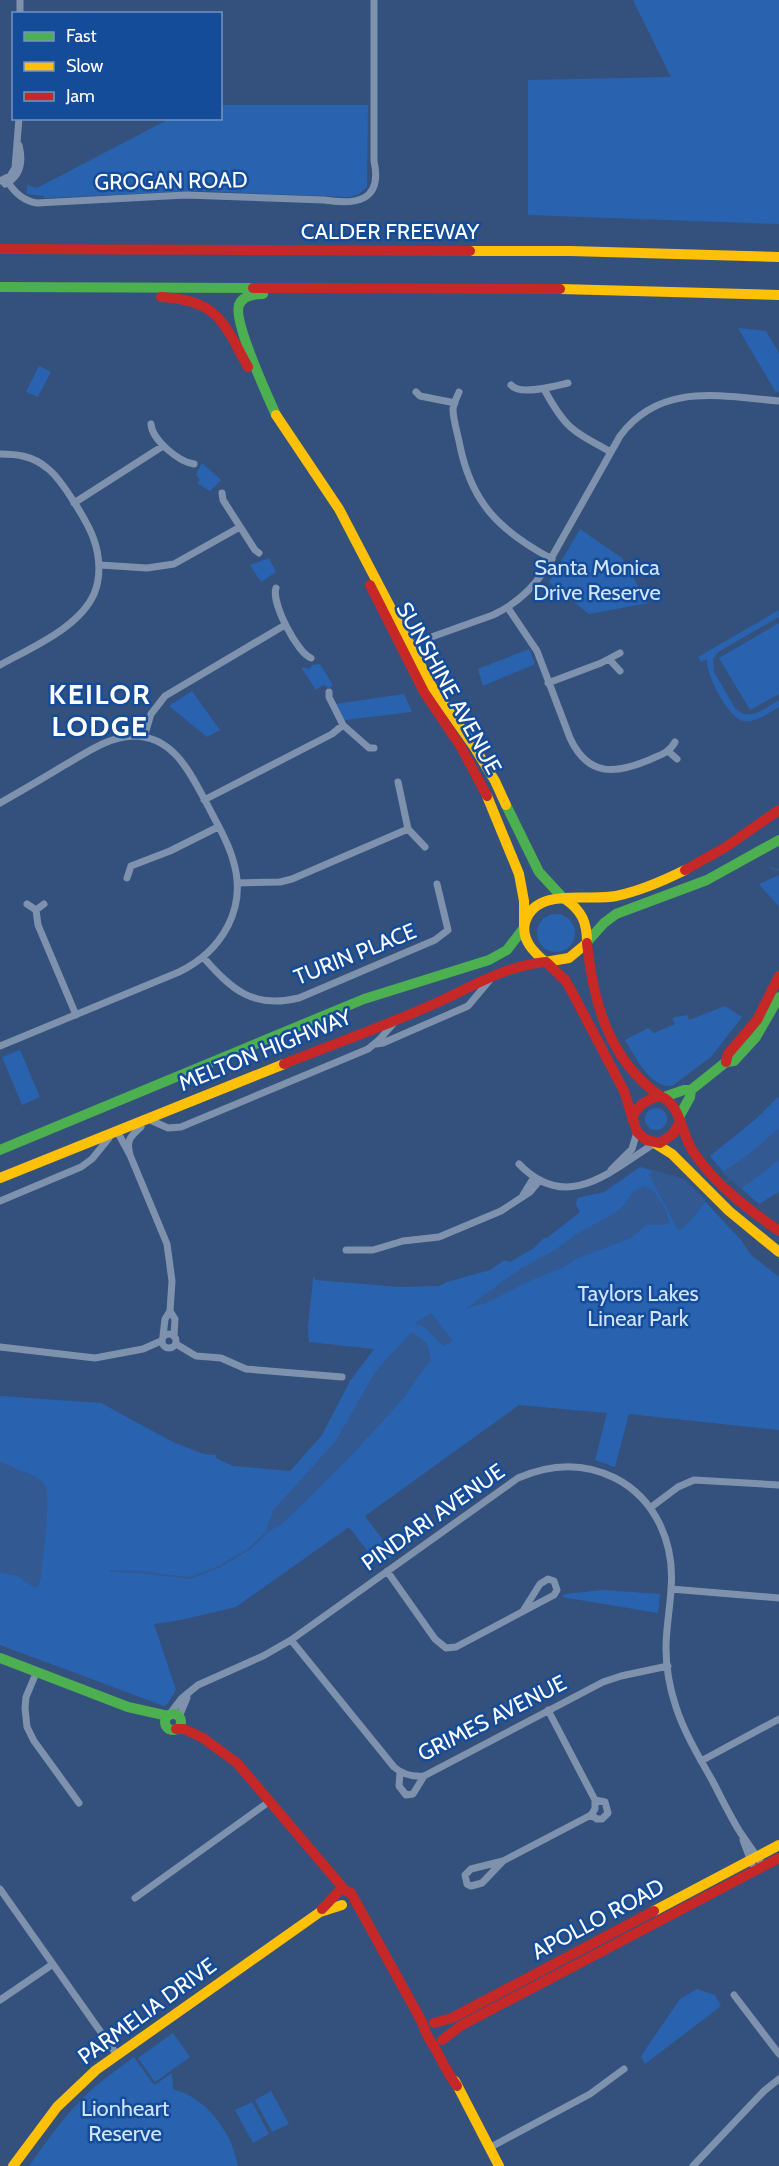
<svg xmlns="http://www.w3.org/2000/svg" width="779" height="2166" viewBox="0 0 779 2166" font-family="Cabin,sans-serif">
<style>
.green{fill:#2963b0}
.water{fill:#325992}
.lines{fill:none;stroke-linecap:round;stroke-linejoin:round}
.stream{stroke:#325992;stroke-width:2}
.street{stroke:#7e92ae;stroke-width:7}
.fast{stroke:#4caf50;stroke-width:10}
.slow{stroke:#ffc107;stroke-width:10}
.jam{stroke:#c62828;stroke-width:10}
.labels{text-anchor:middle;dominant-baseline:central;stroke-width:5;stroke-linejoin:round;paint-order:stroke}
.street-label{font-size:22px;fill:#fff;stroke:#154c9a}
.park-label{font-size:22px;fill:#d2e4fd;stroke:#154c9a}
.district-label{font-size:28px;font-weight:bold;letter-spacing:1.5px;fill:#fff;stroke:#154c9a}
</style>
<rect width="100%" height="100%" fill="#33517c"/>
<path class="green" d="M633 0H779V224L528 215V80L671 77Z
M221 105H368L367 187 359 194 350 197 199 191 44 198V196L27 194V185L37 188 169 119 220 118Z
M738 328 766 331 779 353V392L775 391Z
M39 366 51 372 38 397 26 392Z
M202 463 221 480 210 491 197 483 200 480 196 474Z
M580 529 622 558 648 603 589 614 549 582Z
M269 558 276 572 261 582 250 565Z
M779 610V617L718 652 713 659 714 672 735 708C749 723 765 708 779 700V707C769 712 757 723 744 721 729 719 705 674 707 659L701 662 698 657Z
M779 623V694L750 710 719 658Z
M529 649 535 664 483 686 478 669Z
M320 664 333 685 329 688 323 685 316 690 301 667 310 669 312 665Z
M192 691 220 730 207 737 169 706Z
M404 694 412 712 344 720 335 704Z
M779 875V907L759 884Z
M537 933a19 19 0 1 1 38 0a19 19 0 1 1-38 0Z
M725 1006 742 1017 711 1057 672 1086C650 1088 635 1056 625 1040L648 1028 654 1033 675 1024 672 1018 687 1015 689 1020Z
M20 1050 40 1097 22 1105 2 1057Z
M779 1096V1192L759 1204 726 1175 710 1156 757 1118Z
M645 1119a11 11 0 1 1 22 0a11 11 0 1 1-22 0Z
M640 1167 685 1180 741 1240 751 1255 779 1277V1430L629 1414 615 1467 595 1460 607 1413 519 1405 365 1516 394 1555 379 1566 349 1527 236 1607 181 1620 154 1624 176 1690 168 1703 164 1706 0 1645V1396L101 1403 171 1441 203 1454 216 1455V1458L233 1466 290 1471 322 1435 350 1381 374 1349 309 1342 308 1326 313 1279 315 1276V1280L399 1287 439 1286 447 1282 490 1270 505 1260 510 1262 534 1248 544 1238H547L580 1212 576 1205 577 1198 604 1192Z
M603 1590 660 1594 658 1613 562 1597 565 1594Z
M697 1989 715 1995 721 2006 645 2064 641 2056 680 1999Z
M173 2033 190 2057 155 2082 138 2058Z
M134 2057 153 2084H156L172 2073 173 2089C208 2099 231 2131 238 2166H29C45 2144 60 2122 79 2102 95 2085 115 2071 134 2057Z
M271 2091 289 2124 272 2132 255 2100Z
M252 2102 269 2134 253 2143 235 2110Z"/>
<path class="water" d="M779 1128V1160L741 1189 723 1172 749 1154Z
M655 1170 685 1180 706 1201 686 1226 678 1231 649 1175Z
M644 1186C657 1189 667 1211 670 1223L665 1225H646L631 1238 576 1259 562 1268 527 1282 489 1302 465 1309 521 1268 555 1250 578 1233 615 1213 624 1205 633 1192Z
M431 1313 453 1341 444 1346 423 1326 414 1324Z
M412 1332 427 1343 431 1359 402 1400 348 1459 283 1523 265 1534 273 1510 335 1442 375 1372Z
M0 1462C9 1463 13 1468 21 1471 31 1474 39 1476 45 1485 52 1496 42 1561 41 1578L38 1586 35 1588 18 1576 0 1573Z"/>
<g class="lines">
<path class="stream" d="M770 868 779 870
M724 1182 730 1179
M111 1571 139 1572 189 1578 219 1567 249 1549 265 1534"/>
<path class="street" d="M20 14V0
M6 179C13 191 22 201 37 203L186 195 324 200C355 205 383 202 374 161V0
M0 181 10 176 15 168 19 118
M5 184C21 176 23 161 19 145
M511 385C520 396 555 386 568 383
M544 389C565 428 572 431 611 452
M416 392 420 396 455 403
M459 392C457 397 454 403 453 409 453 421 458 434 460 446 472 504 500 531 552 559
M151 424C152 440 179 462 194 464
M0 454C17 454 33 456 47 468 61 478 89 524 94 540 100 557 101 578 94 594 79 628 30 648 0 665
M222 493 223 500 255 550 259 553
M74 503 163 446
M100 565 147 568 174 564 240 527
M276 588C271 602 297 653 311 658
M508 608 537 651 570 738C588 777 615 774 649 760 660 755 669 753 675 742
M409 645 493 615C514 605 531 591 544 571L620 436C660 382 720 396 779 401
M609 659 620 671
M548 683 601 663 620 653
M329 692V697L343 725 369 748H374
M144 737 151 714 165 696 285 625
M668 751 677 759
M398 782 408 829 425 847
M204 800 332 734 343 725
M0 803C21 791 42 779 63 766 85 754 107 737 133 736 175 736 191 775 208 806 217 824 228 841 233 860 248 908 222 951 179 972L0 1046
M131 866 170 851 218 827
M127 878 131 866
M237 883 280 882 292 879 408 829
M27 904 36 910 44 904
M36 910 38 925 76 1015
M203 957C232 990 253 1009 299 998L435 940 448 930 437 884
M376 1044 383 1043 468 1006 489 981
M148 1119 168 1128 181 1127 368 1049 379 1040 393 1024
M117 1131 130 1155 167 1244 172 1281 170 1311 165 1319 163 1336
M130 1155C126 1140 130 1137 141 1127
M519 1164C567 1214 611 1171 655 1143
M611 1170 632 1149 637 1132
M523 1195 534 1177
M0 1201 81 1167 92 1159 109 1138
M346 1250H373L403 1241 439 1237 501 1211 530 1192 540 1180
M170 1311 175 1319 174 1336
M162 1341a7 7 0 1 1 14 0a7 7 0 1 1-14 0Z
M176 1344 196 1356 221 1358 246 1369 342 1377
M0 1347 95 1358 143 1349 161 1341
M650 1508 678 1487 694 1480 779 1485
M387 1571 435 1639 446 1648 456 1647 554 1595 557 1590 554 1581 548 1579 540 1584 523 1611
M671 1589 779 1598
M291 1640 394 1767C403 1775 412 1777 424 1776L603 1682 621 1676 668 1666
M37 1671 26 1697 25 1708 27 1727 34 1741 79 1803
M169 1715 182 1698 198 1685 263 1656 291 1640 518 1478C550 1464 583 1462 615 1478 656 1499 675 1544 671 1589 670 1609 666 1628 666 1648 666 1667 670 1689 676 1707 684 1732 699 1757 712 1780 721 1797 730 1816 740 1832 748 1844 756 1854 763 1866
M179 1717 187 1698
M701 1761 779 1719
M400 1772 399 1786 406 1795 413 1794 424 1776
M591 1815 597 1819H602L608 1813 605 1802 595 1800
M743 1840 752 1864
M503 1861 482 1883 471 1886 467 1884 465 1875 471 1869 503 1861 591 1815 595 1809V1800L548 1710
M0 1889 117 2055
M135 1898 270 1801
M734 1995 779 2054
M0 2000 53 1964
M489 2148 590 2094 624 2069
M693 2166 764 2091 779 2079"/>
<path class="fast" d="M0 287 253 288
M263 294C254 294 243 295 239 305 233 321 268 397 276 415
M506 805 539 872 564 899
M588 941 604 923 616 914 707 880 779 840
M664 1097 684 1090H691L726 1062 734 1061 756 1037 779 997
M679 1117 690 1097 691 1090
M0 1150 364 999 489 960 507 950 523 929
M0 1658 128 1707 168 1716
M165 1722a8 8 0 1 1 16 0a8 8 0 1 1-16 0Z"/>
<path class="slow" d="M470 251H570L779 257
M560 289 779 295
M276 415 339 509 432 687 473 745 495 781 506 805
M487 796 519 874 524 901V926
M565 899C582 911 587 922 587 943L569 958 545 962C534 952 521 940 525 923 535 886 587 902 616 896 640 891 663 881 685 870
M656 1144 672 1154 729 1211 779 1252
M0 1178 284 1064
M654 1911 779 1845
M455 2081 499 2166
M13 2166 57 2107 96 2070 320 1912 342 1905"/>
<path class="jam" d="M0 249 470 251
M253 288 560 289
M161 297C217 300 223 321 248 367
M370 585 424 692 461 747 487 796
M685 870 726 847 779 810
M587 943C593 1002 609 1060 660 1096
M546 962 565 980 572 992 624 1091 637 1132 646 1140 660 1143 673 1134 680 1121
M726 1062 728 1054 757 1020 779 976
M284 1064C334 1044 385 1026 434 1004 470 988 504 966 545 962
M632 1119C637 1105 646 1100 660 1096 682 1105 680 1133 694 1153 716 1185 748 1209 779 1231
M176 1729H184L203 1738 237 1763 344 1889
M322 1909 341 1889 351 1893 422 2022C426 2037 431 2040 437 2052 444 2065 448 2074 457 2086
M434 2023 452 2018 654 1911
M442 2040 462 2025 779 1858"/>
</g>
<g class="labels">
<g class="street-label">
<text transform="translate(171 181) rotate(-1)">GROGAN ROAD</text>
<text x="390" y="231">CALDER FREEWAY</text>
<text transform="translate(449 688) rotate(61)">SUNSHINE AVENUE</text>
<text transform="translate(355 954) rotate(-22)">TURIN PLACE</text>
<text transform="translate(265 1050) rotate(-22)">MELTON HIGHWAY</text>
<text transform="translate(433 1517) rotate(-35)">PINDARI AVENUE</text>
<text transform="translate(492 1718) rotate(-27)">GRIMES AVENUE</text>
<text transform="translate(598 1919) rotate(-28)">APOLLO ROAD</text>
<text transform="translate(147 2011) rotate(-36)">PARMELIA DRIVE</text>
</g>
<g class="park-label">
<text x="597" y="567">Santa Monica<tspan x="597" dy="25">Drive Reserve</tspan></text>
<text x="638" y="1293">Taylors Lakes<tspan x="638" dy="25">Linear Park</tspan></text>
<text x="125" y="2108">Lionheart<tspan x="125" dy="25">Reserve</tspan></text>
</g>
<g class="district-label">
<text x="100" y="694">KEILOR<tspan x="100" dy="32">LODGE</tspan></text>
</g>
</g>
<rect x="12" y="12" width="210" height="108" fill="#154c9a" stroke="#7394c2" stroke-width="1.5"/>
<rect x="24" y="32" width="30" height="9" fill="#4caf50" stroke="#7394c2" stroke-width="1.5"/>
<text x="66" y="42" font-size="18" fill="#ffffff">Fast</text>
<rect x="24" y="62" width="30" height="9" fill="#ffc107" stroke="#7394c2" stroke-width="1.5"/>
<text x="66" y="72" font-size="18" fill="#ffffff">Slow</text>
<rect x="24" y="92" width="30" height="9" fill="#c62828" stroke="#7394c2" stroke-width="1.5"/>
<text x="66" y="102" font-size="18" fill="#ffffff">Jam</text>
</svg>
